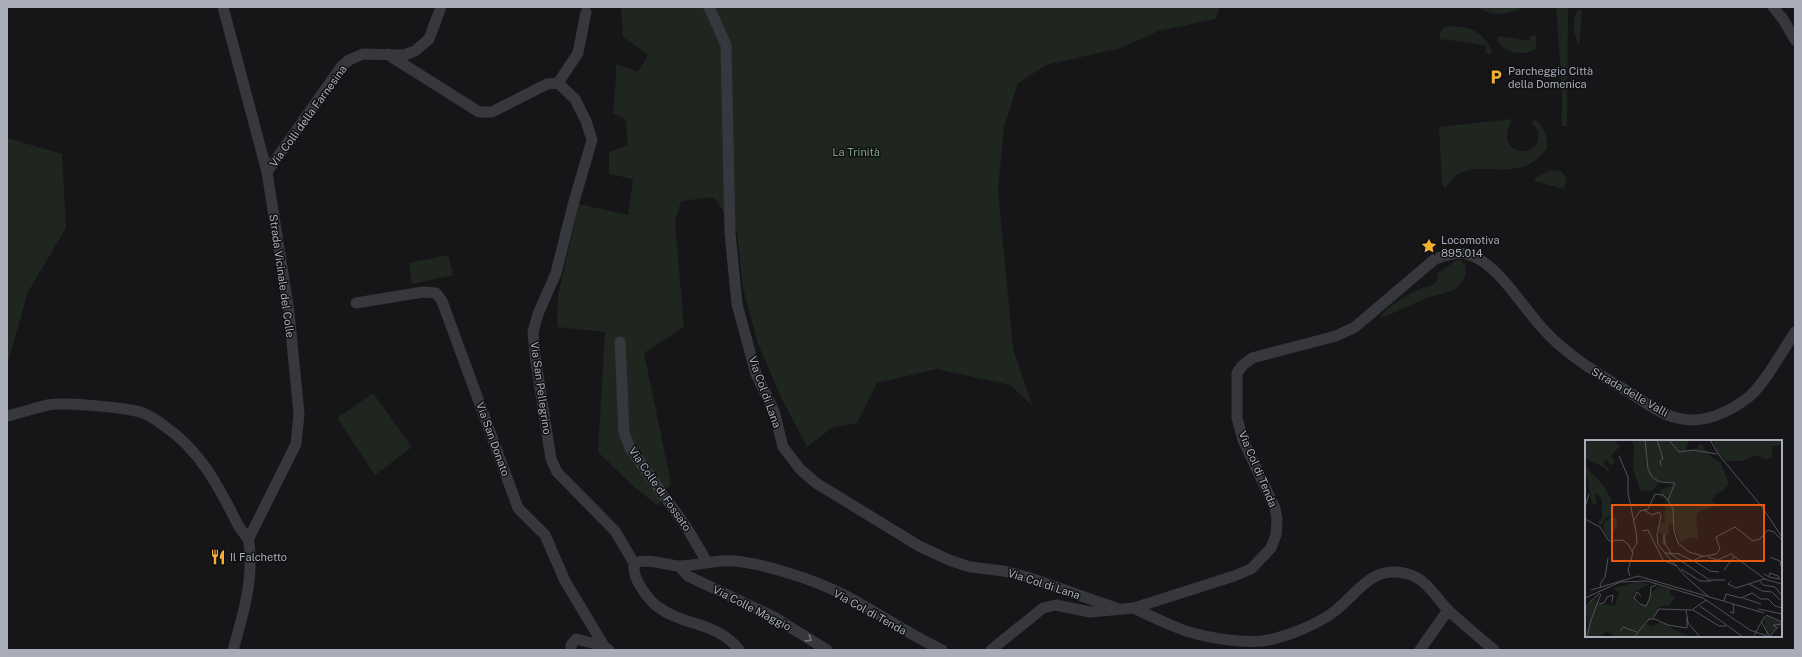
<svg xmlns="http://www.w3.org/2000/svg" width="1802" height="657" viewBox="0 0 1802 657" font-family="'Public Sans',sans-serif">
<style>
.green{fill:#1e261f}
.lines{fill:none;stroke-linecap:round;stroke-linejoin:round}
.minor{stroke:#37383d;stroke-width:11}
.oneway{stroke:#757881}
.labels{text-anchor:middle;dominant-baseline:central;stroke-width:3;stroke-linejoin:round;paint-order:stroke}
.poi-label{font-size:11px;fill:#a8adb8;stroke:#111113;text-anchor:start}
.street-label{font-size:11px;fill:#a8adb8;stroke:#111113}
.park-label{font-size:11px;fill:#7fa381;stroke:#111113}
.inset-road{fill:none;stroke:#505258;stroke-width:1}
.view{fill:#e8590c;fill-opacity:0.15;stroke:#e8590c;stroke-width:2}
.inset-edge{fill:none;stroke:#a8adb8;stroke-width:2}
</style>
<rect width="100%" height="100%" fill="#161618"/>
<path class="green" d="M621 7H1220L1215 19 1158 31 1121 48 1046 65 1018 83 1004 127 998 189 1013 349 1032 405 1010 385 937 369 877 383 857 423 833 427 807 447 781 397 758 344 743 288 737 233 714 197 681 201 675 221 684 327 644 353 671 483 658 506 635 488 598 452 605 332 557 327 558 295 579 204 628 215 633 179 609 174V152L628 145 626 120 613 113 616 80V64L638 72 648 55 623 37Z
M1479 7H1521C1513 15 1487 17 1479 7Z
M1556 7H1568L1567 126H1562V88Z
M1579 9 1582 12 1579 46C1574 33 1570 20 1579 9Z
M1449 26C1470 27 1483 31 1492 51L1491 53 1488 54 1485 52 1486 46 1444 39 1442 42 1439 36 1442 29Z
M1531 35 1536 36V48C1525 58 1504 53 1497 40L1498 36 1529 41Z
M1513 119C1491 154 1537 161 1538 138 1539 131 1537 128 1532 124L1534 119C1545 127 1548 136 1547 149 1541 155 1533 164 1525 166 1495 177 1465 155 1445 189L1442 184 1439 127Z
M7 138 62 154 66 228 28 292 7 366Z
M1551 170 1561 171C1567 178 1568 182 1563 189L1535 181V178Z
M448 255 453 275 412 284 409 263Z
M1457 260H1461L1466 267 1465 276 1460 285 1452 291 1424 299 1382 318 1381 316C1389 305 1407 295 1420 289 1426 286 1432 287 1437 282L1438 273Z
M373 393 412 447 375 475 337 418Z"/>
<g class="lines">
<path class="minor" d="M223 7 267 172 289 312 299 414 296 444 248 540
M709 7 726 45 730 233 737 304 756 374 774 411 783 447 800 469 816 483 919 546 949 560 970 567 1004 571 1027 577 1116 608
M1773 7 1783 19 1795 40
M387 54 479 112H492L547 84 558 83 575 99 586 121 592 140 573 205 556 273 538 314 533 332 535 355 551 459 557 472 615 531 634 563
M558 83 578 53 586 12
M267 172 341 67 349 60 363 54 404 55 415 51 429 39 441 7
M356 303 423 292 436 293 442 301 518 508 545 535 565 581 604 646 609 650
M620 342 624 433 630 448 687 528 707 562
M7 416C21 413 34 408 48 405 66 402 117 407 136 411 145 412 155 419 163 425 200 450 218 485 238 525 241 531 248 536 249 543 254 579 243 615 233 650
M679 566 688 576 774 617 827 650
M1134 608C1148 615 1163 622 1178 628 1199 637 1239 643 1262 641 1284 638 1317 625 1335 611 1359 592 1372 564 1408 574 1427 579 1436 598 1448 610 1463 624 1479 637 1494 650
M571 650V645L576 639 604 646
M739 650C719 622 683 626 658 607 651 602 646 595 642 589 636 580 633 572 634 563 648 558 665 565 679 566 698 566 715 559 734 561 766 564 815 580 844 595 877 612 908 634 942 650
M991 650 1043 608 1056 605 1090 612 1134 608 1234 576 1251 569 1271 548 1276 535 1277 519 1275 508 1243 440 1237 418V373L1242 366 1252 358 1336 336 1355 327 1435 259C1446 255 1458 251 1470 255 1498 264 1524 309 1544 330 1569 357 1600 375 1632 394 1646 403 1660 414 1677 418 1703 425 1730 412 1750 396 1765 383 1783 350 1795 332
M1420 650 1448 610"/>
</g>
<defs><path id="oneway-chevron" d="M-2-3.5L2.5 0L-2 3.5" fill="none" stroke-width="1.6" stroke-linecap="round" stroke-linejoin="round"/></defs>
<use class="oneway" href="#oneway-chevron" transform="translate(809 639) rotate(32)"/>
<defs>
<g id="parking-bare" transform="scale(1.2)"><path d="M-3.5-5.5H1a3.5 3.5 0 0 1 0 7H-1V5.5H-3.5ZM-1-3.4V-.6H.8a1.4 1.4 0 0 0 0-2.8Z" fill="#f2b134" stroke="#111113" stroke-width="2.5" paint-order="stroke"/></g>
<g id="sight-bare" transform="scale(1.2)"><path d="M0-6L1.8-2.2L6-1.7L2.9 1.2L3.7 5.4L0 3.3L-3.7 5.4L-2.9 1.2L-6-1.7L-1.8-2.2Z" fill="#f2b134" stroke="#111113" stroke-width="2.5" paint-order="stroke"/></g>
<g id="restaurant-bare" transform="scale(1.2)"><path d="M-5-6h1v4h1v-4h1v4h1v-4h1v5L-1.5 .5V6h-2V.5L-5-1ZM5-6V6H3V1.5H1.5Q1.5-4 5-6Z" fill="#f2b134" stroke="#111113" stroke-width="2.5" paint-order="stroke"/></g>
</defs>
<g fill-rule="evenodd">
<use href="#parking-bare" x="1496" y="77"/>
<use href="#sight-bare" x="1429" y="246"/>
<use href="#restaurant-bare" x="218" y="557"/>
</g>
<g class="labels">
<g class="poi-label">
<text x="1508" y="71">Parcheggio Città<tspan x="1508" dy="13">della Domenica</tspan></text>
<text x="1441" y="240">Locomotiva<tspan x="1441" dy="13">895.014</tspan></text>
<text x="230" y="557">Il Falchetto</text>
</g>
<g class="street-label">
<text transform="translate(308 116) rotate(-54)">Via Colli della Farnesina</text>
<text transform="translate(282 276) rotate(82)">Strada Vicinale del Colle</text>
<text transform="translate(541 388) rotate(82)">Via San Pellegrino</text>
<text transform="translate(765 392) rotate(70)">Via Col di Lana</text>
<text transform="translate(1630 392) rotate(30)">Strada delle Valli</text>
<text transform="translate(493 439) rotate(70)">Via San Donato</text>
<text transform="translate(1258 469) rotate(67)">Via Col di Tenda</text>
<text transform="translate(660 489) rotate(55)">Via Colle di Fossato</text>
<text transform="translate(1044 584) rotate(18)">Via Col di Lana</text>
<text transform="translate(752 608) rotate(27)">Via Colle Maggio</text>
<text transform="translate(870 612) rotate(29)">Via Col di Tenda</text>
</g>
<g class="park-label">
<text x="856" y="152">La Trinità</text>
</g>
</g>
<g transform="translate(1585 440)">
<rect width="197" height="197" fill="#161618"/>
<path d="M0 0H36H31V3L36 5 26 16 30 22 26 26 22 19 18 23 24 29 23 33 20 28 0 18ZM104 0 100 11 112 9 115 3 126 17 135 22 144 44 138 51 130 54 127 61 131 64 129 67 113 72 111 81 114 100 106 97 95 103 89 85 84 83V93L81 95 82 108 77 104 78 94 74 93 75 83H80L79 71 81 70 79 64H82L79 57 76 58 75 50 87 46 86 42H75L66 52 55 50 48 28 49 7 47 1ZM127 0 129 3V0H197V4L187 7V18L180 19 171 15 157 21H142L134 14ZM0 26 18 45 27 60 25 62 27 74 23 76 15 86 13 82 17 78V61L13 54H10L12 65 7 64ZM26 77 32 78V85L25 100 18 90 19 82ZM52 142 65 144 51 151 48 156 53 165 61 166 65 154 73 146 86 149 85 154 91 157 84 166H75L71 175 60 183 68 186 76 182 105 197H31L22 191 14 197H0L3 185 0 165 11 159 13 164 30 166 34 153 28 148ZM182 176 197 182V186L186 194H181L179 177Z" fill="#1e261f"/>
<path class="inset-road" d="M60 0 63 29 67 37 75 42 90 43 83 60 88 69 89 91 93 103 104 112 118 116M72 0 78 19 75 21 76 26M84 0 94 12 108 10 132 14M125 0 134 15 177 67 197 97M34 16 43 37V53L51 92 52 103 47 111M0 67 4 54M59 70 67 75 74 72 76 76 72 95 73 104 80 113M0 79 15 87 24 101 38 100 43 104 48 113 43 130 45 136M49 80 55 71 63 69 70 54 78 55 83 60M57 91 63 90 78 120 92 126M79 94V102L86 113M84 113 126 141H115L96 129M123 117 133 120 146 114 180 139M185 117 195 121 197 130M109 121 125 131 134 132M139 130 149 117M179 134 184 137 195 139 193 136 185 133 184 136M126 140H140M174 140 178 145 190 147 197 156M146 141 143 144 151 148 179 139 197 144M164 144 177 151 187 152 195 160M16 148 15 144 20 137 23 118M6 150 53 136 179 173M167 153 176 159H183L190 166 197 168M56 156 52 152 49 158 55 164 61 166 65 158 66 147 71 145M123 156 102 138 80 113 94 114 108 121 115 117 131 114 135 109 131 97 150 87 168 101 175 99 183 90 189 92 197 100M0 158 35 142 62 141 118 158 165 190 185 197M158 158 176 164M139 161 141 154 156 158 167 153M4 163 15 153M14 164 19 163 22 157 28 155 27 162M115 166 158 197M173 169 197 174M101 170 103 183 115 197M108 170 134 186H141M145 172 149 173 148 164M181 175 197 182M68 178 74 169 107 170 121 160M176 181 184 196M35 191 38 187 52 192M185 196 192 188 188 185 197 184M2 197 6 180 16 154M49 197 64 179H70L83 185 102 188V178M168 197 180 176"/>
<path class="view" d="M27 65H179V121H27Z"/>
<rect width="197" height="197" class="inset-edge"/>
</g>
<rect width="1802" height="657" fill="none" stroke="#a8adb8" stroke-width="16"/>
</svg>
